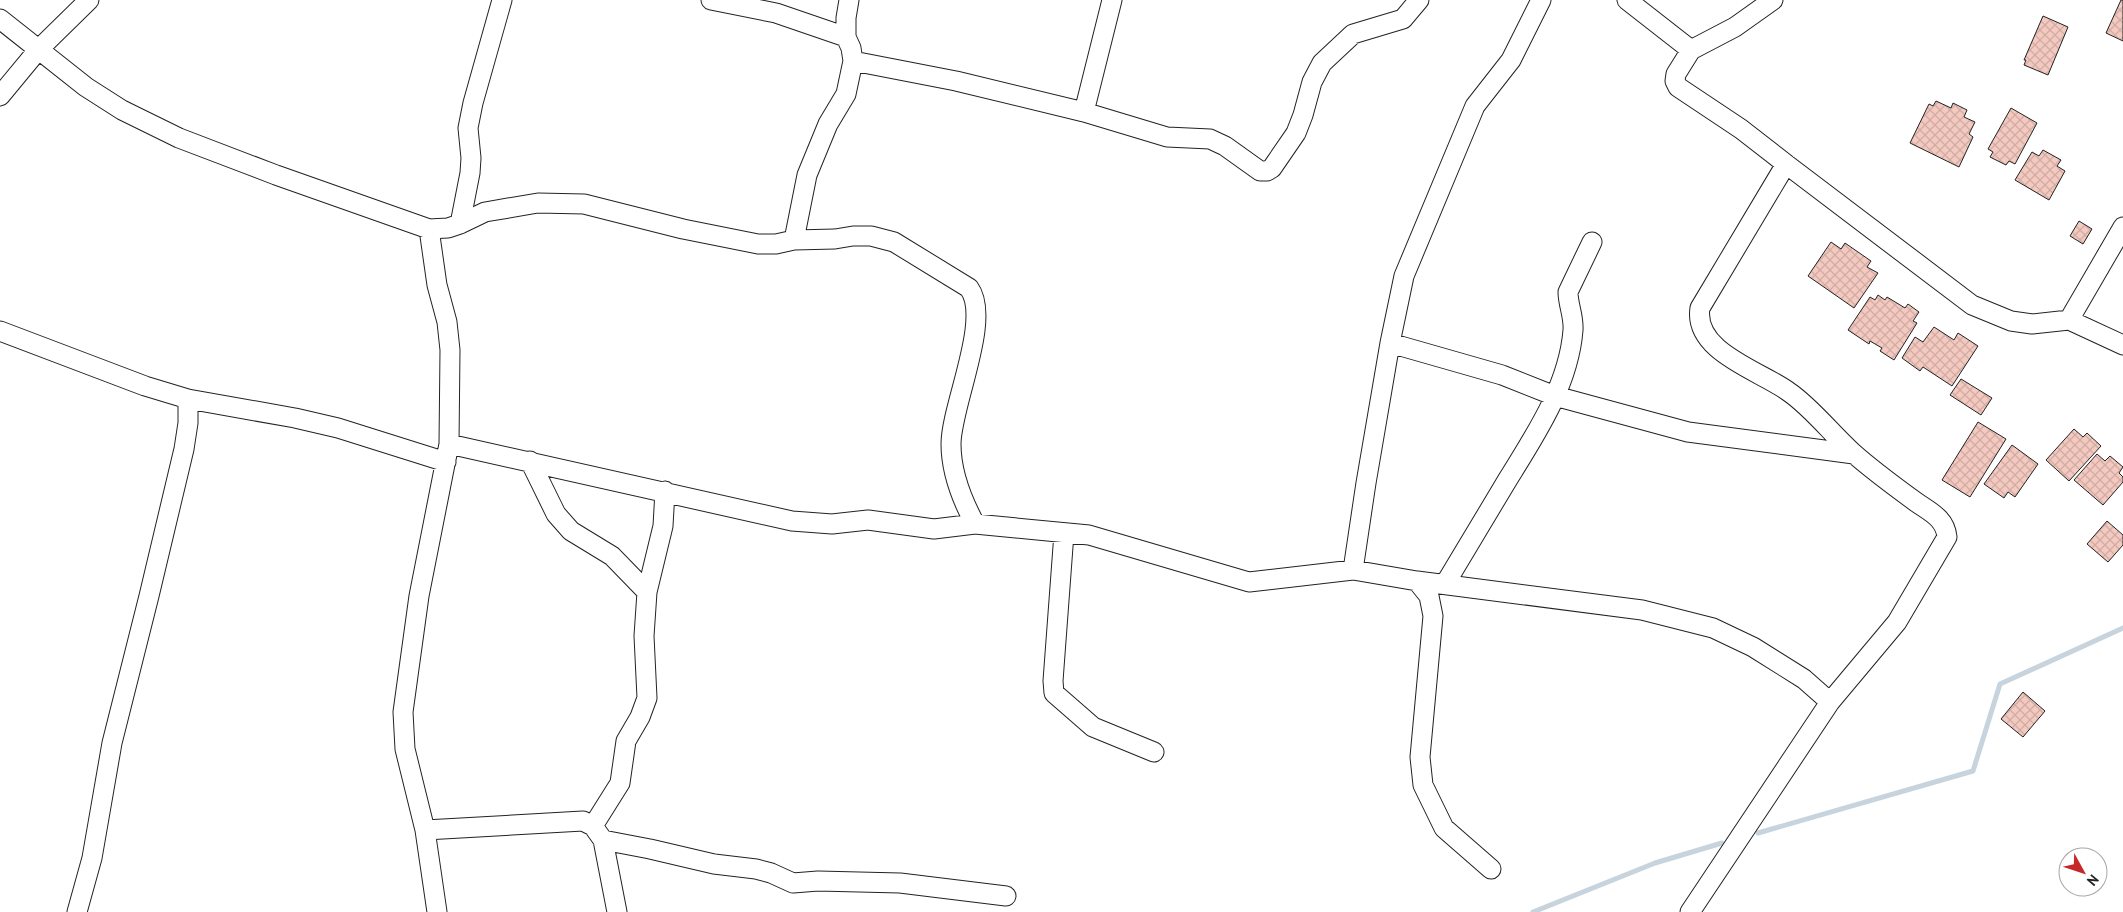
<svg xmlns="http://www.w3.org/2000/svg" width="2123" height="912" viewBox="0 0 2123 912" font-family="'PT Sans',sans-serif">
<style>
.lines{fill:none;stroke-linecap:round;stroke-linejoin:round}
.stream{stroke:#c7d3dd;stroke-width:5}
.building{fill:url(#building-cross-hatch);stroke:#222}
.minor-casing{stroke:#222;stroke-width:21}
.minor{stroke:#fff;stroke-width:19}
</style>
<defs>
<pattern id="building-cross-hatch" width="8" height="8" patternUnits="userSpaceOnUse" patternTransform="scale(1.25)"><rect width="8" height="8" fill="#f3c9c0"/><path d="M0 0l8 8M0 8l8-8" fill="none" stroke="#d0aca5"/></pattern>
</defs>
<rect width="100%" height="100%" fill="#fff"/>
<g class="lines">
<path class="stream" d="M1758 833 1973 771 2000 684 2123 628
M1533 912 1655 863 1722 843"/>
</g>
<path class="building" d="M2121 0H2123V41L2106 33Z
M2043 16 2068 27 2048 75 2024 65 2026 60H2024Z
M1936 101 1951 108 1953 103 1967 110 1964 117 1975 122 1969 134 1973 137 1959 167 1910 143 1929 104 1933 106Z
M2011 108 2037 123 2015 164 2009 161 2006 165 1990 157 1993 152 1988 149Z
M2043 150 2061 160 2057 166 2065 171 2049 200 2015 180 2032 152 2039 156Z
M2079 221 2092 229 2083 244 2070 236Z
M1831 242 1841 249 1845 243 1871 261 1867 267 1878 273 1854 308 1808 276Z
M1878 295 1885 300 1887 297 1905 308 1908 304 1919 312 1913 321 1917 323 1894 360 1880 351 1882 348 1870 341 1869 344 1848 330 1870 297 1875 300Z
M1934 327 1954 340 1958 333 1978 346 1952 386 1923 367 1920 371 1902 358 1915 337 1923 342Z
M1961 379 1992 398 1981 415 1950 395Z
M1978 422 2006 439 1970 497 1942 480Z
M2074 429 2083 437 2087 433 2101 446 2069 481 2046 460Z
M2012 445 2038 464 2015 497 2008 492 2004 498 1984 484Z
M2097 454 2105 461 2110 456 2123 467 2119 473 2123 477V482L2103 505 2074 480Z
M2107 521 2123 535V545L2108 562 2087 544Z
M2023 692 2045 711 2023 737 2001 719Z"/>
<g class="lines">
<g class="minor-casing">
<path id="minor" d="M711 0 776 13 846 37
M1627 0 1691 50
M1773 0 1735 27 1691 50 1676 74 1675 81 1678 87 1741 129 1786 164 1700 308C1693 352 1761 371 1789 392 1811 407 1832 434 1852 452 1872 470 1894 486 1916 502 1930 512 1945 518 1947 537L1897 622 1830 702
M0 19 86 87 122 110 179 138 276 175 429 229 448 228 460 224 485 212 538 203 584 204 683 229 758 244H776L794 240 835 239 853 236H871L894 242 969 288C992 319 951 406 951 444 951 472 962 500 975 524L1089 535 1249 582 1353 570 1417 581 1429 596 1433 616 1420 757 1423 785 1444 828 1491 869
M853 61 956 81 1084 112 1167 137 1210 139 1225 146 1260 171H1267L1272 168 1296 133 1303 115 1312 82 1322 63 1353 34 1403 19 1419 0
M0 96 38 50 89 0
M1084 112 1112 0
M1786 164 1972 305 2011 321 2032 324 2069 320
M460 224 470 173 471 158 468 128 473 103 502 0
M2123 227 2069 320 2123 345
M429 229 437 285 447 322 450 350 449 444 419 596 403 712 405 749 425 830 437 912
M794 240 807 175 828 124 846 94 853 61 851 48 846 37V18L849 0
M0 331 145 386 188 399 295 418 338 428 446 462
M1390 343 1502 375 1555 396 1688 432 1854 454
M449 444 792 521 832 524 868 520 934 529 975 524
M530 461 556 514 571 531 612 556 647 592
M1064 533 1053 681 1054 693 1093 727 1154 752
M1353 570 1366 483 1390 343 1404 276 1475 106 1511 60 1541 0
M1417 581 1642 610 1713 628 1753 647 1804 679 1830 702 1690 912
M1445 584C1466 549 1487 514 1508 479 1536 434 1569 384 1573 330 1574 316 1568 305 1568 292L1592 242
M593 826 620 783 626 741 640 717 647 698 644 636 647 592 663 526 665 491
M425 830 583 821 593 826 603 840 617 912
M603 840 650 849 714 864 756 869 771 873 793 883 818 881 900 883 1006 896
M77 912 92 858 112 743 149 596 184 449 188 423V399"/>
</g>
<use href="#minor" class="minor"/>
</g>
<g transform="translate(2083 872) rotate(130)"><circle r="24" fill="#ffffff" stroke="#a7a7a7"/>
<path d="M0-4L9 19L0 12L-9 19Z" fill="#c62828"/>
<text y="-8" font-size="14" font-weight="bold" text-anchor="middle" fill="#222222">N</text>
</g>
</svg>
